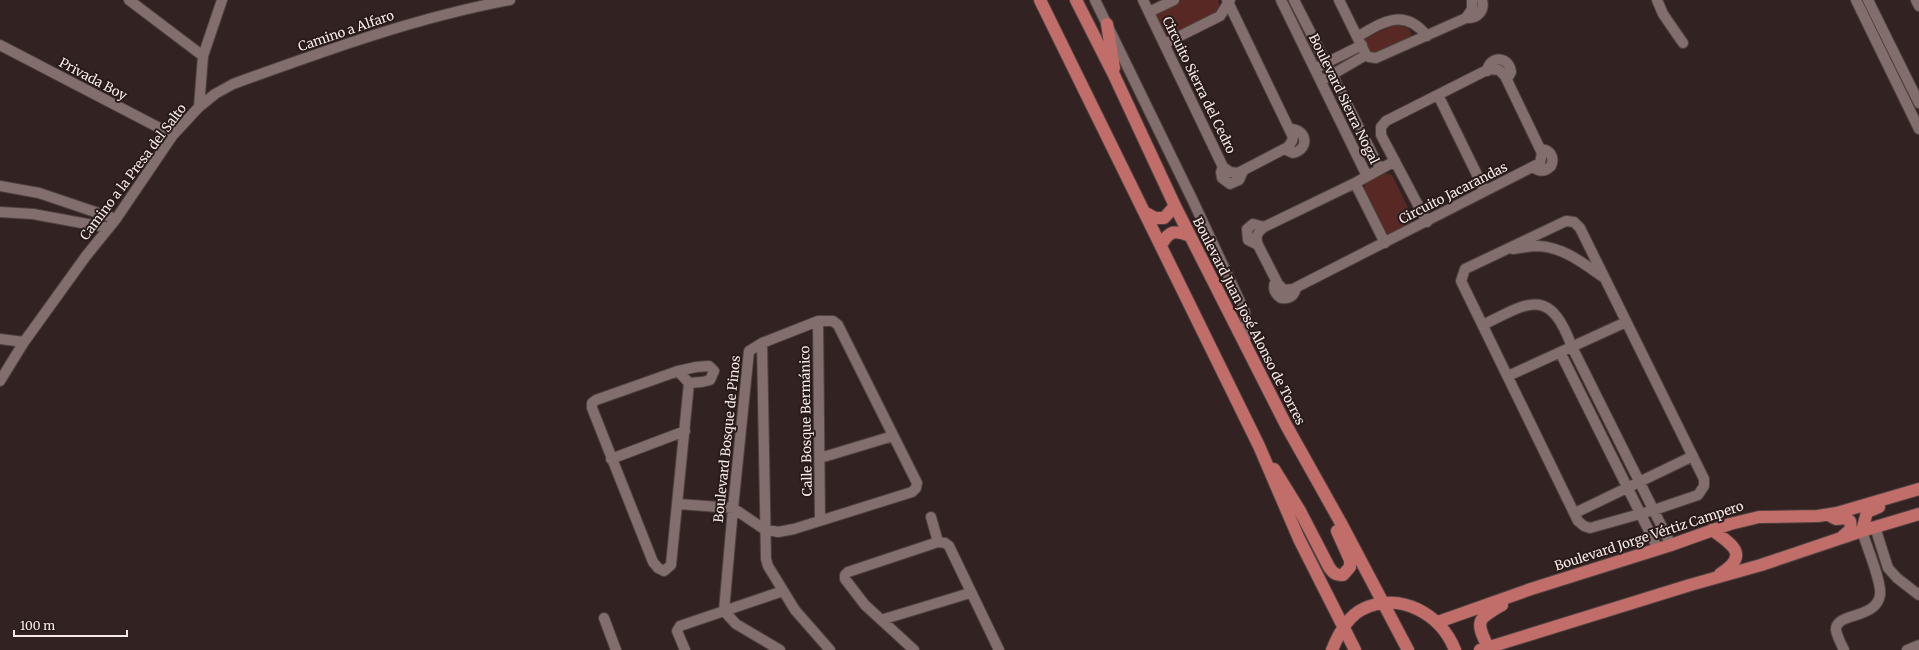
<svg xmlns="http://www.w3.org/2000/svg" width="1919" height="650" viewBox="0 0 1919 650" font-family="Merriweather,serif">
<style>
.green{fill:#582825}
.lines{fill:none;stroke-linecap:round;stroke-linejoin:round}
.minor-casing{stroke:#4e4140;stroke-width:12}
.major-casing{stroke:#4e4140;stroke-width:14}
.minor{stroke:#816e6d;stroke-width:10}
.major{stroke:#c16d69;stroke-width:12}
.labels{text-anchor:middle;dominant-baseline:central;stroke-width:4;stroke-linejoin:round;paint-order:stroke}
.street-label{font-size:13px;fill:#f5eae9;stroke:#281a18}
</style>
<rect width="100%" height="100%" fill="#322322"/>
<path class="green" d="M1182 0H1218L1220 7 1216 12 1174 33 1164 35 1155 15 1160 11Z
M1391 26C1400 25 1413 26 1411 38L1371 55 1364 43 1365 39Z
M1385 173 1392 175 1413 218 1409 225 1389 234 1385 233 1363 188 1366 183Z"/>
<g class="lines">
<g class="minor-casing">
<path id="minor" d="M129 0 203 56
M1095 0 1193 201 1245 312 1246 321 1245 345
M1143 0 1223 167 1230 172 1238 173 1288 147 1292 141 1293 137 1227 0
M1281 0 1367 176
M1294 0 1380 169
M1339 0 1366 55 1369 57 1376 58 1466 18 1472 9V0
M1657 0 1663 14 1683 43
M1856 0 1919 129
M1868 0 1919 103
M1916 0 1919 6
M1149 12 1174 0
M1466 18C1477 19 1485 11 1482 0
M1357 37C1383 22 1404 7 1427 36
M1164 44 1220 16 1230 0
M0 45 173 135
M1320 66 1362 45
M1487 71C1490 55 1509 56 1511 72L1507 79
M1326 78 1366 55
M1438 95 1485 191
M199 107 203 56 222 0
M1284 149 1293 153C1310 149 1307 129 1290 129
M1395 161 1355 183 1264 227C1257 232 1255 237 1258 245L1278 284 1284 290 1293 289 1540 163 1542 153 1505 76 1499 70 1489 69 1386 121 1381 127V135L1427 222
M1223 167 1221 172 1222 178 1230 184 1239 180 1243 171
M1533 167C1539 172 1545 172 1551 166 1555 157 1550 150 1541 149
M1355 183 1385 243
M0 186 39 193 116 219
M0 212 33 214 109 228
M1566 221 1574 222 1580 228 1704 479V486L1698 495 1654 510 1590 528 1584 526 1578 521 1461 281 1465 269Z
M1258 245 1248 240 1247 229 1253 224 1264 227
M1513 249C1521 248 1530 246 1538 246 1563 247 1583 263 1603 277
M1276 280C1272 288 1274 293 1281 298 1289 299 1294 296 1296 288
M818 321 820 520
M1483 325C1530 301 1550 287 1572 347L1671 545
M0 339 24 342
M762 343 766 559 768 566 795 610 830 650
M1560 352 1658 549
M678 371 689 383 671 565 664 571 658 568 653 562 592 408V403L596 400 678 371 696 367 709 366 714 371 710 380 702 382 689 383
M1508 376 1626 322
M0 381 24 342 86 256 116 219 173 135 199 107 215 94 233 84C324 51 414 18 510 0
M820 458 893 436
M611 459 685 431
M678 504 733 508 764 529 778 532 794 529 912 492 916 488 917 483 838 325 833 321H818L762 343 749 351 733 508 724 611 736 624 780 650
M1575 513 1693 456
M931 517 938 542
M1875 527 1888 568 1897 578 1919 595
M604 618 616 650
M881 620 970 593
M685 650 677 631 680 626 783 591
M914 650 865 605 845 579V575L848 572 938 542 945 543 949 546 999 650
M1844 650C1841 644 1837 636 1836 630 1835 612 1876 620 1880 595 1882 582 1866 545 1862 531
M1907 650 1919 645"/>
</g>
<g class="major-casing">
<path id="major" d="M1040 0 1259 446 1299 539 1355 650
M1076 0 1114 75 1175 206 1286 425 1342 525 1408 650
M1107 24 1114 68
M1146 213 1155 218H1164L1175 206
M1161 245C1170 230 1174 230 1190 236
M1274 469 1300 511 1329 567C1333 573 1335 575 1343 575L1350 567V560L1337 531
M1832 517 1836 519 1846 518 1850 521 1851 529 1842 537
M1712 530C1733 545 1750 555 1720 574
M1862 531 1867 512 1879 507
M1438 622 1531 589 1671 545 1730 524 1759 517 1818 516 1837 513 1919 489
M1488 647C1475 621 1477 619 1502 605
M1332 650C1338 635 1348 616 1363 609 1400 591 1441 614 1455 650
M1480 650 1690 585 1761 565 1862 531 1919 514"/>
</g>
<use href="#minor" class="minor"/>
<use href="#major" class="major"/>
</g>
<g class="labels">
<g class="street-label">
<text transform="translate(346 31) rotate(-19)">Camino a Alfaro</text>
<text transform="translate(93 79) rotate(28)">Privada Boy</text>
<text transform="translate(1199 85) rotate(64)">Circuito Sierra del Cedro</text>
<text transform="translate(1344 99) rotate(64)">Boulevard Sierra Nogal</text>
<text transform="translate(133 172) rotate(-53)">Camino a la Presa del Salto</text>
<text transform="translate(1453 193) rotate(-27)">Circuito Jacarandas</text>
<text transform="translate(1249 321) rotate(63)">Boulevard Juan José Alonso de Torres</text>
<text transform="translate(806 421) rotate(-91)">Calle Bosque Bermánico</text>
<text transform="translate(727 439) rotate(-84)">Boulevard Bosque de Pinos</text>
<text transform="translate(1649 536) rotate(-18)">Boulevard Jorge Vértiz Campero</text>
</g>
</g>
<path d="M14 630v6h113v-6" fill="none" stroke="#f5eae9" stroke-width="2"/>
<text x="20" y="630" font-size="12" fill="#f5eae9" stroke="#281a18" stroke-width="3" paint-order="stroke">100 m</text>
</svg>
